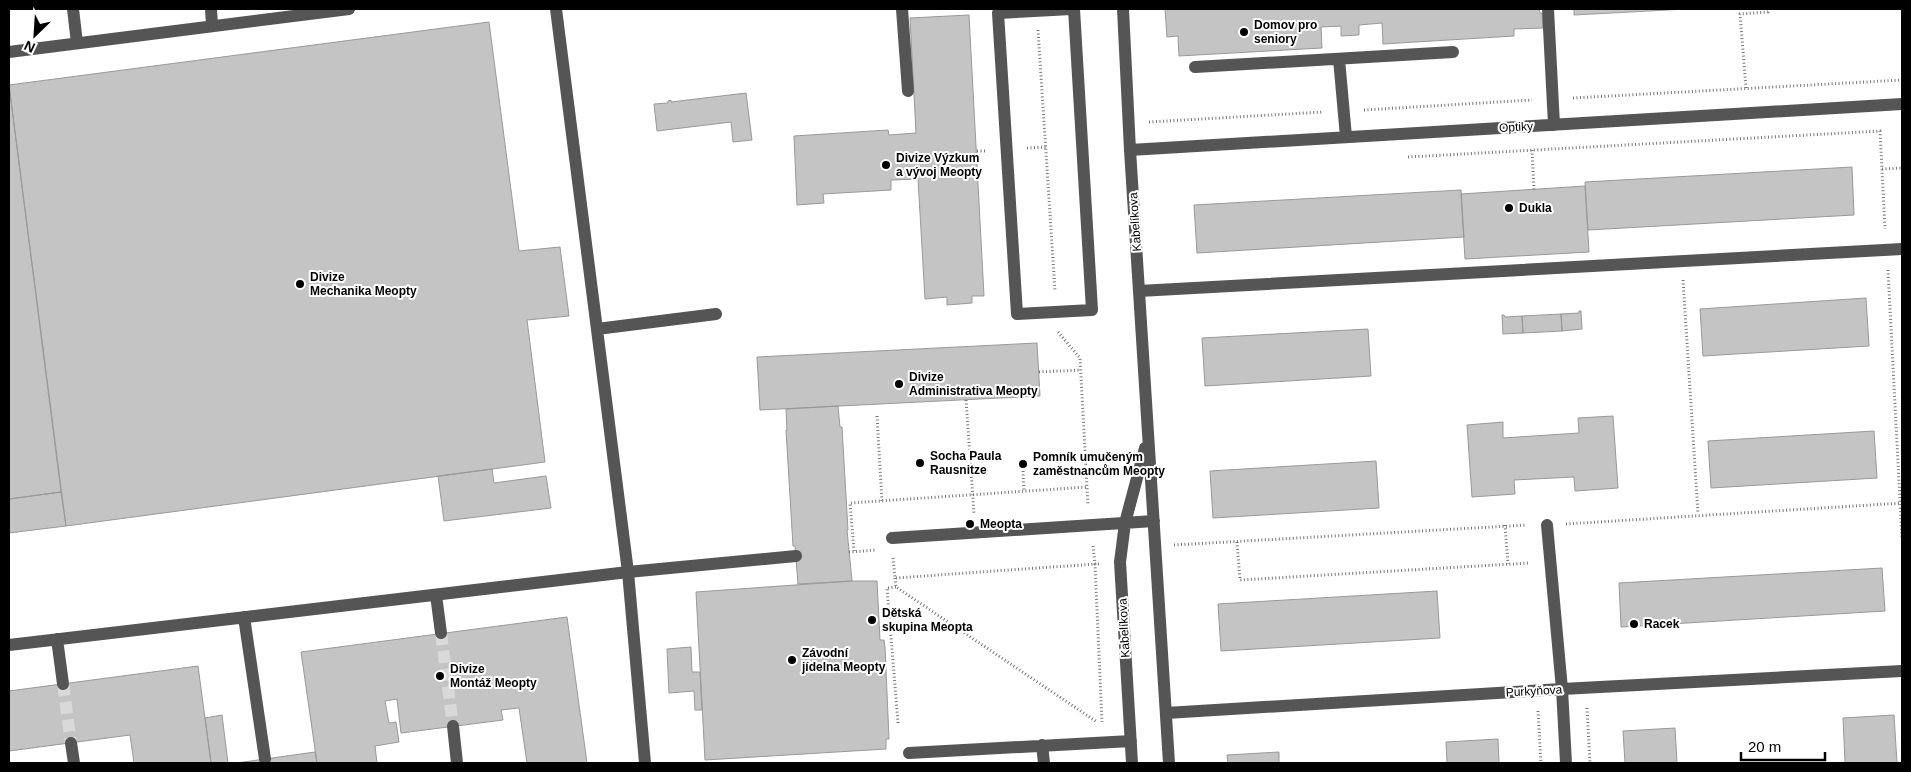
<svg xmlns="http://www.w3.org/2000/svg" width="1911" height="772" viewBox="0 0 1911 772" font-family="Arial,sans-serif">
<style>
.building{fill:#c4c4c4;stroke:#999}
.lines{fill:none;stroke-linecap:round;stroke-linejoin:round}
.minor-tunnel{stroke:#d9d9d9;stroke-width:12;stroke-dasharray:12 6;stroke-linecap:butt}
.path{stroke:#777;stroke-width:3;stroke-dasharray:1 2.5;stroke-linecap:butt}
.minor{stroke:#555;stroke-width:12}
.poi-dot{fill:#000;stroke:#fff;stroke-width:2}
.labels{text-anchor:middle;dominant-baseline:central;stroke-width:4;stroke-linejoin:round;paint-order:stroke}
.poi-label{font-size:12px;font-weight:bold;fill:#000;stroke:#fff;text-anchor:start}
.street-label{font-size:12px;fill:#000;stroke:#fff}
</style>
<rect width="100%" height="100%" fill="#fff"/>
<path class="building" d="M1165 9H1539L1540 13H1542L1543 28 1514 29V36L1383 44 1382 23 1359 25V35L1341 36V26L1321 27 1322 48 1179 56 1178 36 1167 37Z
M1574 9H1686L1574 15Z
M969 15 984 296H972V303L947 305V297L925 299 918 179 891 180V190L823 194 824 203 797 205 794 136 888 130 889 135 916 133 910 18Z
M489 22 519 251 560 247 569 316 527 320 545 462 66 526 9 85Z
M9 85 61 492 9 499Z
M746 93 752 140 733 142 731 122 657 131 654 104 668 103V101L671 100V102Z
M1852 167 1854 215 1588 230 1585 182Z
M1585 186 1589 252 1465 259 1461 194Z
M1461 190 1464 237 1197 253 1194 205Z
M1866 298 1869 346 1703 356 1700 309Z
M1579 311H1581L1582 329 1562 331 1561 314 1579 313Z
M1561 314 1562 331 1523 333 1522 316Z
M1502 315H1504L1505 317 1522 316 1523 333 1503 334Z
M1368 329 1371 376 1205 386 1202 338Z
M1037 343 1040 396 760 410 757 357Z
M838 406 840 427H842L848 530H847L852 581 798 584 795 546H793L786 430H787L786 409Z
M1613 416 1618 488 1575 491 1574 477 1514 480 1515 494 1472 497 1467 425 1503 422V438L1579 433 1578 418Z
M1874 431 1877 478 1711 488 1708 441Z
M1376 461 1379 508 1213 518 1210 471Z
M492 469 494 483 546 476 551 508 444 521 438 476Z
M61 492 66 526 9 533V499Z
M1882 568 1885 611 1621 627 1619 583Z
M852 581H877L880 640H884L885 647 889 739H886V749L705 760 696 592Z
M1437 591 1440 638 1221 651 1218 604Z
M567 617 587 763H527L519 708 501 710 503 720 401 733 397 699 385 701 389 723 396 722 399 742 375 746 377 763H317L301 652Z
M691 647 692 672H700L702 710H695L694 691 669 693 667 649Z
M198 666 211 763H134L130 735 9 751V691Z
M222 715 228 763H211L205 718Z
M1894 715 1897 763H1845L1843 718Z
M1675 728 1677 763H1625L1623 731Z
M1498 739 1499 763H1447L1446 742Z
M315 752 317 763H236L265 759Z
M1279 752V763H1228L1227 755Z"/>
<g class="lines">
<path class="minor-tunnel" d="M441 633 453 726
M63 684 71 743"/>
<path class="path" d="M1038 30 1055 291
M1746 88 1740 14 1768 12V9
M1573 98 1902 80
M1364 110 1532 100
M1149 122 1323 112
M1027 148 1046 147
M1532 150 1534 190
M977 151H986
M1408 157 1880 131 1885 229
M1882 169 1902 168
M1888 270 1902 539
M1683 280 1698 514
M1058 332 1080 358 1088 505
M1039 372 1081 370
M966 400 974 514
M877 416 882 501
M1023 471 1024 491
M1566 524 1902 503
M1505 525 1508 564
M1237 542 1240 580 1529 563
M1174 545 1527 525
M1093 546 1095 564H1099
M854 551 850 503 1087 487
M849 552 876 550
M893 558 895 578 1095 564 1102 722
M895 578 896 587 1097 722
M896 587 887 588 898 723
M1587 708 1590 763
M1538 711 1541 763"/>
<path class="minor" d="M73 9 77 43
M211 9 212 26
M556 9 628 572 645 763
M902 9 908 91
M1071 9 998 13 1017 314 1092 310 1074 9
M1123 9 1130 150 1169 763
M1548 9 1554 125
M9 52 349 9
M1339 59 1346 137
M1195 67 1453 52
M1130 150 1902 104
M1139 291 1902 249
M597 329 716 314
M1547 525 1562 689 1566 763
M892 538 1154 521
M436 595 441 633
M244 617 265 759
M57 639 63 684
M9 645 628 572 796 556
M1166 713 1562 689 1902 671
M453 726 457 763
M71 743 74 763
M1042 745 1044 763
M909 753 1131 741
M1132 763 1120 562 1125 523 1145 448"/>
</g>
<g class="poi-dot">
<circle cx="1244" cy="32" r="5"/>
<circle cx="886" cy="165" r="5"/>
<circle cx="1509" cy="208" r="5"/>
<circle cx="300" cy="284" r="5"/>
<circle cx="899" cy="384" r="5"/>
<circle cx="920" cy="463" r="5"/>
<circle cx="1023" cy="464" r="5"/>
<circle cx="970" cy="524" r="5"/>
<circle cx="872" cy="620" r="5"/>
<circle cx="1634" cy="624" r="5"/>
<circle cx="792" cy="660" r="5"/>
<circle cx="440" cy="676" r="5"/>
</g>
<g class="labels">
<g class="poi-label">
<text x="1254" y="25">Domov pro<tspan x="1254" dy="14">seniory</tspan></text>
<text x="896" y="158">Divize Výzkum<tspan x="896" dy="14">a vývoj Meopty</tspan></text>
<text x="1519" y="208">Dukla</text>
<text x="310" y="277">Divize<tspan x="310" dy="14">Mechanika Meopty</tspan></text>
<text x="909" y="377">Divize<tspan x="909" dy="14">Administrativa Meopty</tspan></text>
<text x="930" y="456">Socha Paula<tspan x="930" dy="14">Rausnitze</tspan></text>
<text x="1033" y="457">Pomník umučeným<tspan x="1033" dy="14">zaměstnancům Meopty</tspan></text>
<text x="980" y="524">Meopta</text>
<text x="882" y="613">Dětská<tspan x="882" dy="14">skupina Meopta</tspan></text>
<text x="1644" y="624">Racek</text>
<text x="802" y="653">Závodní<tspan x="802" dy="14">jídelna Meopty</tspan></text>
<text x="450" y="669">Divize<tspan x="450" dy="14">Montáž Meopty</tspan></text>
</g>
<g class="street-label">
<text transform="translate(1516 127) rotate(-3)">Optiky</text>
<text transform="translate(1135 222) rotate(-94)">Kabelíkova</text>
<text transform="translate(1124 628) rotate(-93)">Kabelíkova</text>
<text transform="translate(1534 691) rotate(-3)">Purkyňova</text>
</g>
</g>
<rect width="1911" height="772" fill="none" stroke="#000000" stroke-width="20"/>
<g transform="translate(35 35) rotate(205)" stroke="#ffffff" stroke-width="4" paint-order="stroke">
<path d="M0-4L9 19L0 12L-9 19Z" fill="#000000"/>
<text y="-8" font-size="14" font-weight="bold" text-anchor="middle" fill="#000000">N</text>
</g>
<path d="M1741 752v8h84v-8" fill="none" stroke="#000000" stroke-width="2.5"/>
<text x="1748" y="752" font-size="15" fill="#000000" stroke="#ffffff" stroke-width="4" paint-order="stroke">20 m</text>
</svg>
